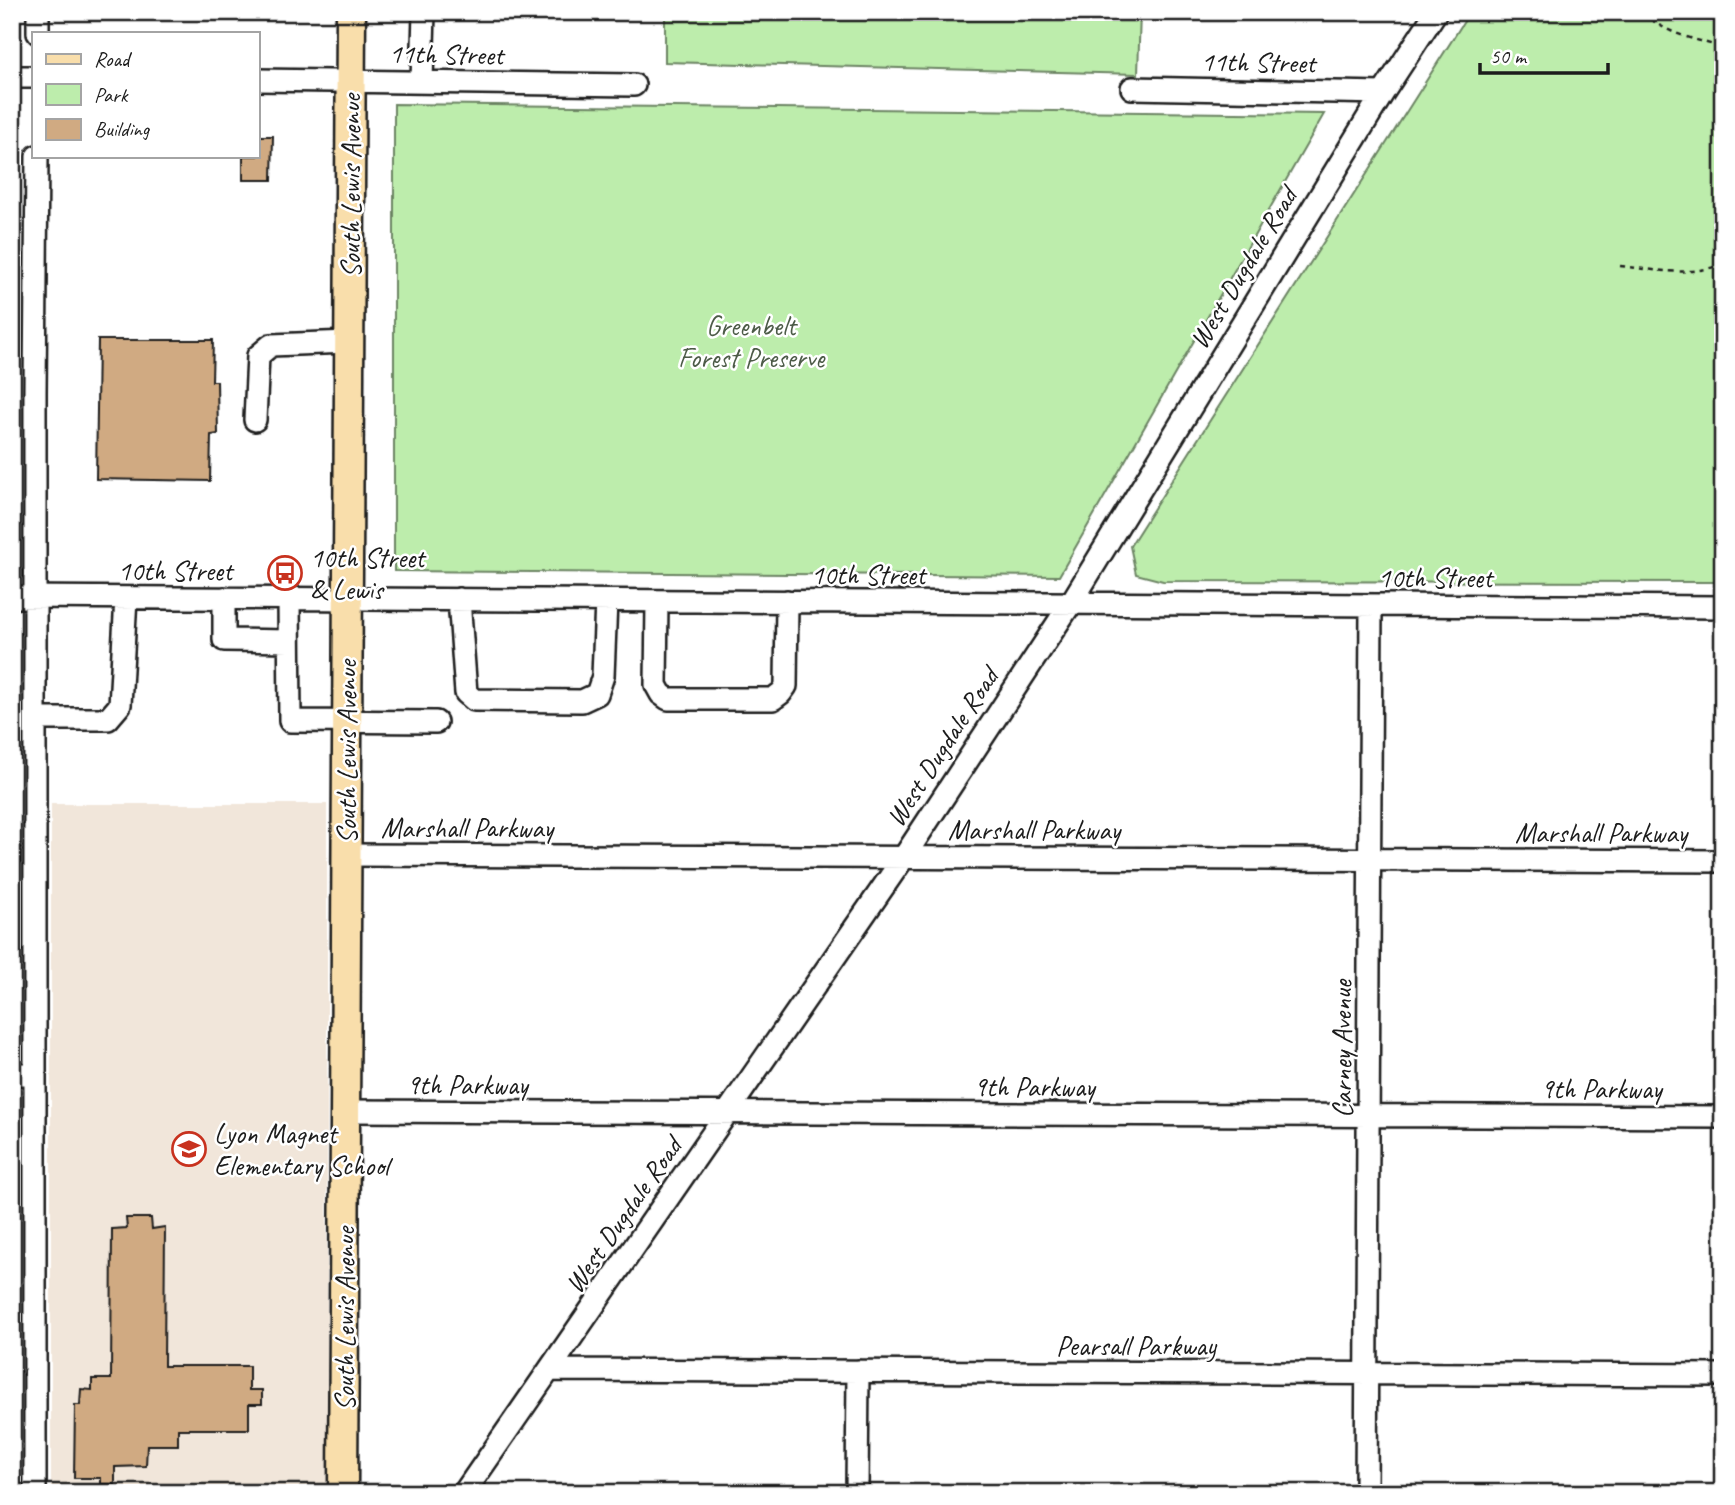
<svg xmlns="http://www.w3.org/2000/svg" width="1735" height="1505" viewBox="0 0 1735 1505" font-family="Caveat,sans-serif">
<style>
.built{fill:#f1e6da}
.green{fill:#bdedac;stroke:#6c8464;stroke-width:2}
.building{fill:#d0aa82;stroke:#1c1c1c;stroke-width:2}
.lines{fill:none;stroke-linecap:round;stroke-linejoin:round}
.minor-casing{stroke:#1c1c1c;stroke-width:26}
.major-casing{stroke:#1c1c1c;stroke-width:33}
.path{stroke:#1c1c1c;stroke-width:2.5;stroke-dasharray:5 5;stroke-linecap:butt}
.minor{stroke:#fff;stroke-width:21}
.major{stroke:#f9deab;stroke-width:28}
.labels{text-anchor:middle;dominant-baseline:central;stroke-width:5;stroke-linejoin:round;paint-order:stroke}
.street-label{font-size:28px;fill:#1c1c1c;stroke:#fff}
.park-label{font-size:28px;fill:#4c5b47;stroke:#fff}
.poi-label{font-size:28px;fill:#1c1c1c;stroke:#fff;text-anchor:start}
</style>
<rect width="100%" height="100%" fill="#fff"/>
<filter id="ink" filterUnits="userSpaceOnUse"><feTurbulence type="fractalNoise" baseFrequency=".0143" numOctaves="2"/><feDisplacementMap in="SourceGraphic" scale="14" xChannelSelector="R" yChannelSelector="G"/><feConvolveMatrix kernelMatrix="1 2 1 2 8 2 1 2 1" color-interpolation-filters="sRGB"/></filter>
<g filter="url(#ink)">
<path class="built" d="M51 804H327V1493H51Z"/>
<path class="green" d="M665 12H1140L1138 74 665 62Z
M1470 12H1723V582L1163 581 1136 574 1130 546Z
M394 104 1324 114 1059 576 394 571Z"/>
<path class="building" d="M257 136H273L272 180H243V156H257Z
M98 340H213L212 381H217L218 434 211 435 210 481 96 479Z
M126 1218H151L152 1229 165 1227 164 1366H249V1390H262V1404H249V1429H178V1445H147L146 1466 115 1467V1484H101V1478H74L75 1405H80L81 1389 92 1390V1379H111L112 1229 127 1228Z"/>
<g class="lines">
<g class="minor-casing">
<path id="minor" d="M38 33V12
M12 77H33
M257 80 634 85
M422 81 424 12
M1132 88 1383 93
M255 420 258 356 271 345 349 342
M12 597 1723 607
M224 598V640L289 641
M289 599 290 721 436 722
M459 599 466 693 474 700 582 701 597 694 603 676 606 601
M657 601 656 685 661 694 668 699H773L781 693 786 686 787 601
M35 719H108L120 705 126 598
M346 855 1723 861
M12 1074H35
M345 1111 1723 1117
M550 1370 1723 1375
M35 1493V392L37 156
M464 1493 904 857 1071 603 1383 93 1436 12
M857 1493 858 1371
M1366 1493 1371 605"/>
</g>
<g class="major-casing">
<path id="major" d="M343 1493 351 12"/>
</g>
<path class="path" d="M1644 12C1662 34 1697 39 1723 48
M1620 266C1656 270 1688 277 1723 264"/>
<use href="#minor" class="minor"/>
<use href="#major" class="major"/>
</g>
</g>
<defs>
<g id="bus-ring" transform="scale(1.75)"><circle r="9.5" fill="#fff" stroke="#c8321e" stroke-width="1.5"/><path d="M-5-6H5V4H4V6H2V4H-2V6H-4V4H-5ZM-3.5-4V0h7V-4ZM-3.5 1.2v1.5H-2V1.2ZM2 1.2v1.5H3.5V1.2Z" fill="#c8321e"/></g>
<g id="school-ring" transform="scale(1.75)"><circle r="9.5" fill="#fff" stroke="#c8321e" stroke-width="1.5"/><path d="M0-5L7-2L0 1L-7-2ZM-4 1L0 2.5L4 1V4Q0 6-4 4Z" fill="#c8321e"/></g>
</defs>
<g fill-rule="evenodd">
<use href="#bus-ring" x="285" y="573"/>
<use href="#school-ring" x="189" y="1149"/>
</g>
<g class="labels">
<g class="street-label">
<text transform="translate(446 54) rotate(1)">11th Street</text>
<text transform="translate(1258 62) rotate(1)">11th Street</text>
<text transform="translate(350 186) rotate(-90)">South Lewis Avenue</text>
<text transform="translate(1243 268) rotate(-59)">West Dugdale Road</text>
<text x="175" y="570">10th Street</text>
<text x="868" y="574">10th Street</text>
<text x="1435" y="577">10th Street</text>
<text transform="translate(942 747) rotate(-57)">West Dugdale Road</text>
<text transform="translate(346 752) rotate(-90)">South Lewis Avenue</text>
<text x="467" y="827">Marshall Parkway</text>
<text x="1034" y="829">Marshall Parkway</text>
<text x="1601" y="832">Marshall Parkway</text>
<text transform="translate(1341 1049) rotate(-90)">Carney Avenue</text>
<text x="467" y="1084">9th Parkway</text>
<text x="1034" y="1086">9th Parkway</text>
<text x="1601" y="1088">9th Parkway</text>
<text transform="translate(623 1215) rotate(-55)">West Dugdale Road</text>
<text transform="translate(344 1319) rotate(-90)">South Lewis Avenue</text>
<text x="1136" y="1345">Pearsall Parkway</text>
</g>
<g class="park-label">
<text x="751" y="325">Greenbelt<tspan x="751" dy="32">Forest Preserve</tspan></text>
</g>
<g class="poi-label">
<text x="310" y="557">10th Street<tspan x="310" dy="32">&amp; Lewis</tspan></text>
<text x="214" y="1133">Lyon Magnet<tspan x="214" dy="32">Elementary School</tspan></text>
</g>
</g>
<rect width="1735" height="1505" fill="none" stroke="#fff" stroke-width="42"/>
<rect x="21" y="21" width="1693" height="1463" fill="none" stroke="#1c1c1c" stroke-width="2.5" filter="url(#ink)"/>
<rect x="32" y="32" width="228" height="126" fill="#ffffff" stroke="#a4a4a4" stroke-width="2"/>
<rect x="46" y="54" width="35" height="10" fill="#f9deab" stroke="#a4a4a4" stroke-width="2"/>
<text x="94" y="66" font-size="21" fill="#1c1c1c">Road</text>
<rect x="46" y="84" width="35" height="21" fill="#bdedac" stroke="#a4a4a4" stroke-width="2"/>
<text x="94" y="102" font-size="21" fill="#1c1c1c">Park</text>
<rect x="46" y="119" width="35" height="21" fill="#d0aa82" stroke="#a4a4a4" stroke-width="2"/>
<text x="94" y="136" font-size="21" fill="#1c1c1c">Building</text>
<path d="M1480 63v10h128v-10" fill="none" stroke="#1c1c1c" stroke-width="3.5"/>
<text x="1490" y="63" font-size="21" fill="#1c1c1c" stroke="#ffffff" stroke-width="5" paint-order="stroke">50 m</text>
</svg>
